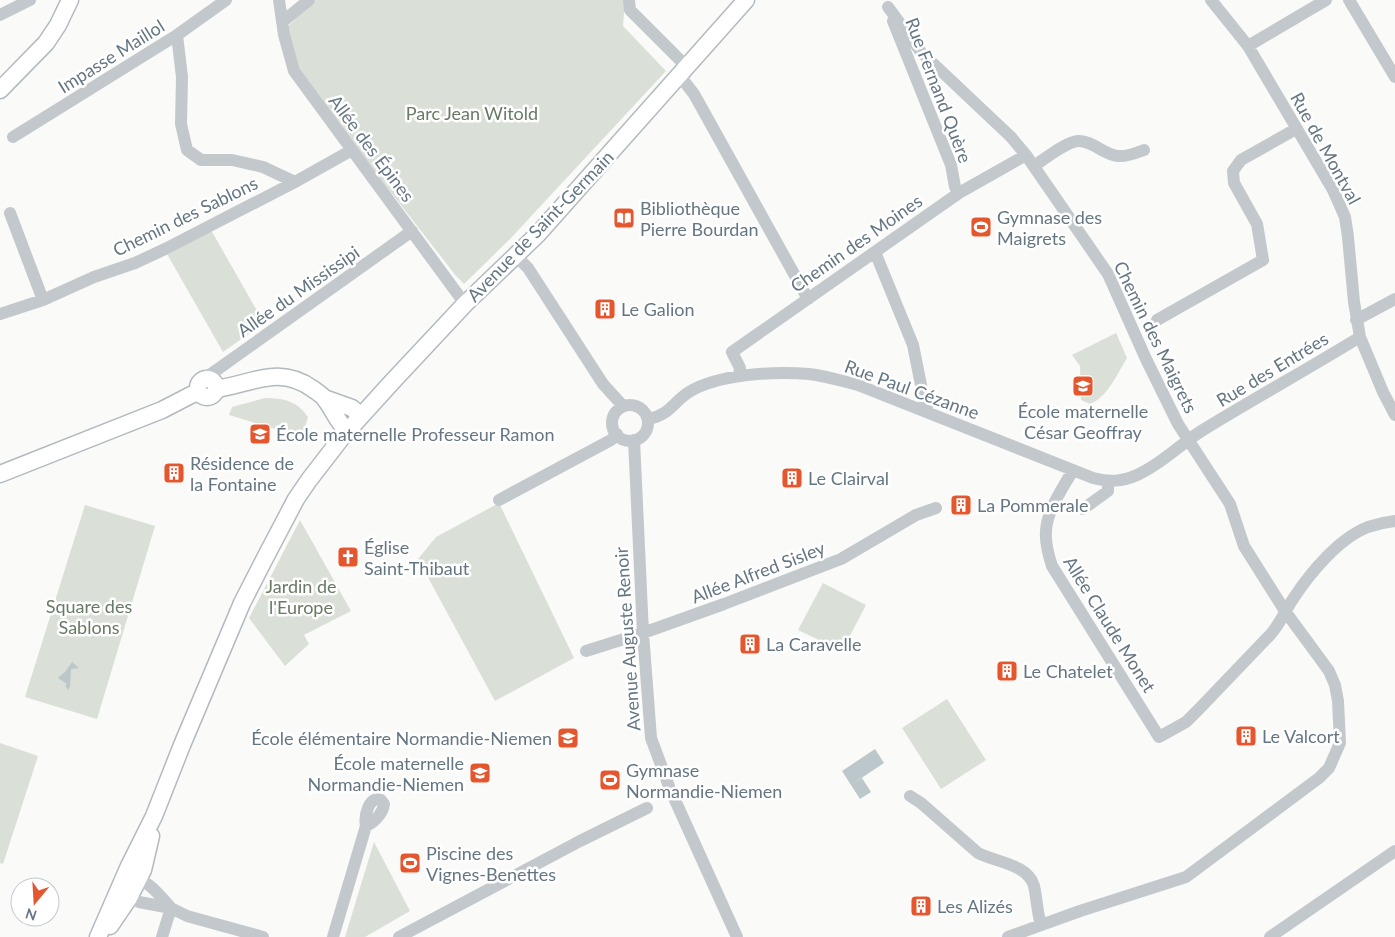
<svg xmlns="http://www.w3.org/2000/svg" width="1395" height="937" viewBox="0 0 1395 937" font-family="Lato,sans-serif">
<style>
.green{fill:#dadfd7}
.water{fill:#bbc7cb}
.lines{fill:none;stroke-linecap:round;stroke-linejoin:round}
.secondary-casing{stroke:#b3babf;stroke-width:19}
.street{stroke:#c3c8cc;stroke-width:12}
.secondary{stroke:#fff;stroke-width:16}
.labels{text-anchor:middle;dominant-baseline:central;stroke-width:5;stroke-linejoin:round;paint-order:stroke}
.street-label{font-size:18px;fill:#657683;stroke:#fff}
.park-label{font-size:18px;fill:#687a64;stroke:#fff}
.poi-label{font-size:18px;fill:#657683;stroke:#fff;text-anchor:start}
</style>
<rect width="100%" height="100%" fill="#fafaf8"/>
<path class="green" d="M316 0H625L623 26 666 71 510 239 464 284 456 276 296 70 286 28Z
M211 230 264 323 223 352 167 254Z
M1116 333 1127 358C1117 374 1108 397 1090 404L1081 400 1080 366 1072 355Z
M265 398C284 398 297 401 308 417L302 437 229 415 232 407Z
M499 503 574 658 495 701 418 559 436 537Z
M85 505 155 526 97 719 25 697Z
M300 520 351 611 304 635 309 644 285 666 249 618Z
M823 583 866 605 842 651 798 630Z
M947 699 986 760 941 789 902 728Z
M0 743 38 756 3 864 0 863Z
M374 842 410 911 365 937H345Z"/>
<path class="water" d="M72 662 79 668 71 669 70 686 68 690 65 685 67 684 58 678 66 671Z
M875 749 884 763 851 785 842 771Z
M862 778 871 792 860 799 851 785Z"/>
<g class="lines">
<g class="secondary-casing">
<path id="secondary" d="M0 90 46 43 58 25 70 0
M198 388a9 9 0 1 1 18 0a9 9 0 1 1-18 0Z
M216 389C252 384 279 364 313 389 317 392 322 395 325 399 334 411 336 420 347 431
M324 398 352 408 361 416
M0 474 162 410 191 395 199 392
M110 926 129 898 143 870 151 836
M98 937 129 866 154 816 182 745 242 603 265 558 296 499 309 480 343 436 392 382 465 304 538 234 746 0"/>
</g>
<path class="street" d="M279 0 284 35 294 71 465 304
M629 0 630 10 687 67
M1211 0 1248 46 1333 190 1345 217 1348 237 1354 302 1360 337 1383 392 1395 415
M1349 0 1395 77
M888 7 921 52 1011 137 1026 155 1108 274 1146 359 1178 424 1230 504 1244 546 1285 611 1329 671 1335 685 1338 701 1340 743 1329 768 1319 778 1186 877 1080 911 1008 937
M0 15 30 0
M893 21 951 165 955 187 959 193
M282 22 309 0
M177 35 182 77 181 124 187 150 201 160H232L263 167 295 182
M1248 46 1326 0
M680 76 694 94 808 299
M13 137 177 35 226 0
M1034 166C1045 159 1065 142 1078 141 1092 140 1104 155 1118 156 1127 157 1136 153 1144 150
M10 213 43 300
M875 252 913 345 923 395 928 412
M515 255 528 268 603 384 623 406
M0 314 43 300 94 277 135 263 165 249 295 182 352 150
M1157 320 1263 260 1257 224 1234 183 1233 171 1241 160 1296 129
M1356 320 1395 299
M739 376 740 368 732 352 959 193 1026 155
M204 379 412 231
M612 423a18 18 0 1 1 36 0a18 18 0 1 1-36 0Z
M648 419C670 415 672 403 689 392 718 374 775 371 809 374 826 376 842 381 858 385L1093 478C1109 482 1122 482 1137 475 1162 464 1180 444 1203 430 1255 398 1308 369 1360 337
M634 440 643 633 651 738 670 789 737 937
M1073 470C1063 488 1047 510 1046 531 1045 543 1048 554 1052 566L1159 737 1186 722 1200 708 1270 635C1280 624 1285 611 1293 599 1310 573 1339 538 1368 527 1377 524 1386 522 1395 521
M499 500 611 440 617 434
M1083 509 1108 491V481
M586 651 643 633 724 604 841 559 916 515 936 508
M910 796 921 803 978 853C995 862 1028 864 1034 886 1037 899 1037 912 1041 925
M130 879C146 876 161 897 171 908
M124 893 129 898 139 902 171 908 187 916 263 937
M162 937 171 908
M333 937 366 826C364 816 369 795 381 800L384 804C383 813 374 823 366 826
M399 937 580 841 647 808
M1270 937 1395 851"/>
<use href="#secondary" class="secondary"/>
</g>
<defs>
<g id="library-square" transform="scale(1.125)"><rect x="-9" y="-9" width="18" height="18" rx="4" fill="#e4572e" stroke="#fff"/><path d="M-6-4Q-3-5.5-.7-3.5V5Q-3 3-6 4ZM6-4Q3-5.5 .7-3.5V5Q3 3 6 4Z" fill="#fff"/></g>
<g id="stadium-square" transform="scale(1.125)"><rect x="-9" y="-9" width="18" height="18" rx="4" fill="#e4572e" stroke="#fff"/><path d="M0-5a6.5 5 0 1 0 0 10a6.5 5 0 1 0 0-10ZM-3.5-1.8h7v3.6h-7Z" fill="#fff"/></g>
<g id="building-square" transform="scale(1.125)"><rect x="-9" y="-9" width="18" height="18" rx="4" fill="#e4572e" stroke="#fff"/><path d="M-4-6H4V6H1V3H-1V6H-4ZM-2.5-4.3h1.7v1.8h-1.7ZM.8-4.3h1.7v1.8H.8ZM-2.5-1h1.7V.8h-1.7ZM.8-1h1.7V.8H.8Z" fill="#fff"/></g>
<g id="school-square" transform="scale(1.125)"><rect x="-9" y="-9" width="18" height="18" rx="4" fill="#e4572e" stroke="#fff"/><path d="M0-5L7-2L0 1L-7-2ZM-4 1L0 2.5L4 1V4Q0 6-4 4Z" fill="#fff"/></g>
<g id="church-square" transform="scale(1.125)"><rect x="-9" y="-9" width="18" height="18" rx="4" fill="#e4572e" stroke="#fff"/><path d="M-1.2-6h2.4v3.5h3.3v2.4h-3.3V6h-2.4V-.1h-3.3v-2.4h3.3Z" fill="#fff"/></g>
</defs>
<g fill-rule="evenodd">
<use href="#library-square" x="624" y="218"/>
<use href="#stadium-square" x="981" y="227"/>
<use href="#building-square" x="605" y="309"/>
<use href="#school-square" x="1083" y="386"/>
<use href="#school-square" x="260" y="434"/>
<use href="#building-square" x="174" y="473"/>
<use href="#building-square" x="792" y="478"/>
<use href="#building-square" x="961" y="505"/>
<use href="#church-square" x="348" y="557"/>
<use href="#building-square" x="750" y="644"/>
<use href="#building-square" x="1007" y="671"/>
<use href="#building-square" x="1246" y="736"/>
<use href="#school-square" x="568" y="738"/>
<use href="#school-square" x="480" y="773"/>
<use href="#stadium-square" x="610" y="780"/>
<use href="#stadium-square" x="410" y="863"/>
<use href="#building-square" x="921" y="906"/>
</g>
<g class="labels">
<g class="street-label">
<text transform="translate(111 56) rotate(-32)">Impasse Maillol</text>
<text transform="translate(939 90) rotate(69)">Rue Fernand Quère</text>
<text transform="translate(372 148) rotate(53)">Allée des Épines</text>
<text transform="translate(1326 148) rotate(61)">Rue de Montval</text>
<text transform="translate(185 216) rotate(-26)">Chemin des Sablons</text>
<text transform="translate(540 226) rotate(-46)">Avenue de Saint-Germain</text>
<text transform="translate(856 243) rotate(-35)">Chemin des Moines</text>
<text transform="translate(298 291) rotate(-35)">Allée du Mississipi</text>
<text transform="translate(1156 337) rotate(64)">Chemin des Maigrets</text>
<text transform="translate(1272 369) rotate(-31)">Rue des Entrées</text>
<text transform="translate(912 389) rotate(20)">Rue Paul Cézanne</text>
<text transform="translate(758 572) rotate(-21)">Allée Alfred Sisley</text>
<text transform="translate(1110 624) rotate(58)">Allée Claude Monet</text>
<text transform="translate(627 639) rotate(-94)">Avenue Auguste Renoir</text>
</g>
<g class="park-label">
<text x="472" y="113">Parc Jean Witold</text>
<text x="301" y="586">Jardin de<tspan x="301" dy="21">l'Europe</tspan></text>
<text x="89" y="606">Square des<tspan x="89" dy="21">Sablons</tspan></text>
</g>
<g class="poi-label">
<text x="640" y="208">Bibliothèque<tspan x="640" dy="21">Pierre Bourdan</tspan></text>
<text x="997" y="217">Gymnase des<tspan x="997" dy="21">Maigrets</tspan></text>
<text x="621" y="309">Le Galion</text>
<text x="1083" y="411" text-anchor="middle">École maternelle<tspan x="1083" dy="21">César Geoffray</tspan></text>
<text x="276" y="434">École maternelle Professeur Ramon</text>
<text x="190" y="463">Résidence de<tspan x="190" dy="21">la Fontaine</tspan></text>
<text x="808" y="478">Le Clairval</text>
<text x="977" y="505">La Pommerale</text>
<text x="364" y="547">Église<tspan x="364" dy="21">Saint-Thibaut</tspan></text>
<text x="766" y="644">La Caravelle</text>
<text x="1023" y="671">Le Chatelet</text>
<text x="1262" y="736">Le Valcort</text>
<text x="552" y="738" text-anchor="end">École élémentaire Normandie-Niemen</text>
<text x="464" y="763" text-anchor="end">École maternelle<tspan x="464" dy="21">Normandie-Niemen</tspan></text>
<text x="626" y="770">Gymnase<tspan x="626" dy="21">Normandie-Niemen</tspan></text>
<text x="426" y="853">Piscine des<tspan x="426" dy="21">Vignes-Benettes</tspan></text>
<text x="937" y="906">Les Alizés</text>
</g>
</g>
<g transform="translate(35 902) rotate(198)"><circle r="24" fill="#ffffff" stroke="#c1c8cd"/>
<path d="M0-4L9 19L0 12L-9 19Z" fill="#e4572e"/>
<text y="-8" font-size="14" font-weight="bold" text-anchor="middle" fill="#657683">N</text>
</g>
</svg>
